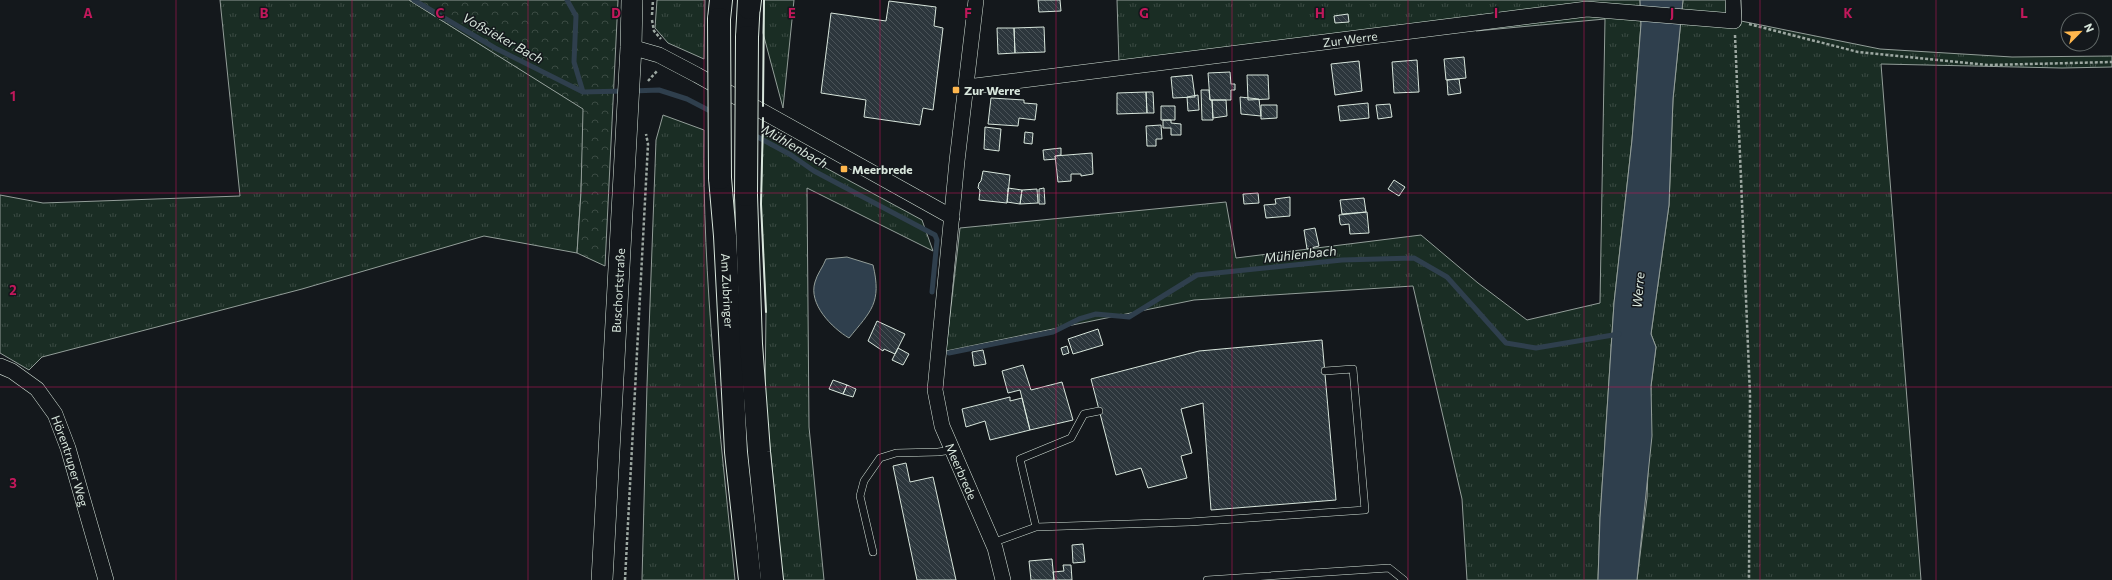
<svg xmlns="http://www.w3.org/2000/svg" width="2112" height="580" viewBox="0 0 2112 580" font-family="Commissioner,sans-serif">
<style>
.grass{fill:url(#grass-tufts);stroke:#939e99}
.forest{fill:url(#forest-crowns);stroke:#939e99}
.water{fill:#2f3f4d;stroke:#939e99}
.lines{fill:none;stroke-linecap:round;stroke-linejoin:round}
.stream{stroke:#2f3f4d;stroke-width:5}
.building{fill:url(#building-back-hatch);stroke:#d8e6dc}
.service-casing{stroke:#d8e6dc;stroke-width:8}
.minor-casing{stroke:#d8e6dc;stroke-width:16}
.secondary-casing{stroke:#d8e6dc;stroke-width:22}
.trunk-casing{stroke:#d8e6dc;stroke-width:24}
.motorway-casing{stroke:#d8e6dc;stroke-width:24}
.path{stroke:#9da8a2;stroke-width:2.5;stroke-dasharray:3 2;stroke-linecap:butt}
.service{stroke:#14181c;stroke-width:7}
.minor{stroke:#14181c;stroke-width:15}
.secondary{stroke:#14181c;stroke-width:21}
.trunk{stroke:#14181c;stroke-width:22}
.motorway{stroke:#14181c;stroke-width:22}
.trunk-bridge-casing{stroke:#d8e6dc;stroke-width:24;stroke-linecap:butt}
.trunk-bridge{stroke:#14181c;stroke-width:22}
.wall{stroke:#d8e6dc;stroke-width:2}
.grid{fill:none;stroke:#c2185b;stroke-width:1;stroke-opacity:0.55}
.poi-dot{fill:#ffb74d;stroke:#14181c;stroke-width:1.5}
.labels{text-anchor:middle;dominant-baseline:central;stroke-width:3;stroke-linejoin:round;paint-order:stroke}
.street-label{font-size:12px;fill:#d8e6dc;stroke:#14181c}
.poi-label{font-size:12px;font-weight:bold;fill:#d8e6dc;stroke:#14181c;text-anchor:start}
.water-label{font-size:13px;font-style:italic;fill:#d8e6dc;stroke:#14181c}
.grid-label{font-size:13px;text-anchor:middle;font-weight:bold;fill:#c2185b;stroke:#14181c;stroke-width:3;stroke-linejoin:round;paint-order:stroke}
</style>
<defs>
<pattern id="grass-tufts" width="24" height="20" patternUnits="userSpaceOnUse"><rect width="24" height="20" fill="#1a2d24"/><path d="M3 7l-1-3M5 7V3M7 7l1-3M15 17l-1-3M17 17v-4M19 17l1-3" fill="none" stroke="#3b4b43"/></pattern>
<pattern id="forest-crowns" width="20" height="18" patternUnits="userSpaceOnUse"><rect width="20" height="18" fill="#1a2d24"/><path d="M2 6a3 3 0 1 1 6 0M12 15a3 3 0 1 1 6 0" fill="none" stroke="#3b4b43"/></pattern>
<pattern id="building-back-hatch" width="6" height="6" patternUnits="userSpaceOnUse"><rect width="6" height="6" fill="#2c363c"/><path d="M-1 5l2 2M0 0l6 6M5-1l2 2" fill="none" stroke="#4a5358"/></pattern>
</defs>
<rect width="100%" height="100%" fill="#14181c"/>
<path class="grass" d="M220 0H409L584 109 581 192 577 253 484 236 302 289 42 357 29 370 0 353V195L43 203 240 196Z
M657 0H705L704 59 668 43 655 28Z
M764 0H794L783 108 763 33Z
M1117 0H1640L1641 24 1632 140 1614 303 1600 518 1598 580H1467L1462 499 1413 286 1194 300 946 351 960 228 1226 202 1236 258 1421 235 1478 283 1527 320 1600 303 1605 19 1476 31V20L1119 64Z
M1683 0H1741V21L1880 49 2012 57 2112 56V67L2062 68 1881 64 1921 580H1637L1647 498 1651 386 1656 347 1651 334 1669 205 1673 99Z
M663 115 704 130C702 280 720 431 735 580H642L647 385 656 140Z
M763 134 922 220 933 251 807 188 809 427 824 580H783L765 396 766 312 761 204Z"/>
<path class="forest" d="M409 0H618L605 266 577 253 581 192 583 109Z"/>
<path class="water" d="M1640 0H1683L1673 99 1669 205 1651 334 1656 347 1651 386 1652 436 1637 580H1598L1600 518 1614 303 1632 140 1641 24Z
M847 257 873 265C882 303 871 311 849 338 832 328 808 304 815 282 817 274 823 267 826 259Z"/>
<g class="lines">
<path class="stream" d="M414 0 495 48 583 92 624 91
M567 0 576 16 574 62 583 92
M632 91 659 90 687 99 714 113
M752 134 791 155 814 171 935 235 937 240 932 292
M949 353 1053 332 1079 319 1096 314 1129 317 1197 275 1342 260 1414 258 1447 277 1506 343 1536 348 1619 334"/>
</g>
<path class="building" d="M1038 0H1060L1061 11 1039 12Z
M889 1 936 7 934 26 943 28 933 110 923 108 920 125 864 117 866 100 821 93 831 13 886 21Z
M1348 14 1349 22 1335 23 1334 16Z
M1044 27 1045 52 1015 53 1014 28Z
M997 28H1014L1015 53 998 54Z
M1464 57 1466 78 1446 80 1444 59Z
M1417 60 1419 92 1394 93 1392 62Z
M1359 61 1362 91 1335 95 1331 64Z
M1230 72 1231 84H1235V90H1231V100H1210L1208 73Z
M1192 75 1195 97 1173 98 1171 77Z
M1247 75H1268L1269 99 1248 100Z
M1459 79 1461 93 1448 95 1447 80Z
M1201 90H1209L1210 100H1212L1213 120H1202Z
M1146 92 1147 113 1117 114V93Z
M1146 92H1153L1154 113H1147Z
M1198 95 1199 110 1188 111 1187 97Z
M1240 97 1259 99 1261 116 1241 114Z
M991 98 1024 100V103L1037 104 1035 120 1019 118 1018 126 988 124Z
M1212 100H1226L1227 116 1213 118Z
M1368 103 1369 118 1340 121 1338 106Z
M1390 104 1392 117 1378 119 1376 105Z
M1261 105H1277V118L1261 119Z
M1161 106H1175V120H1161Z
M1163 120H1171V123L1181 124V135H1171V128H1163Z
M1161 125 1162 139H1156V146H1147L1146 126Z
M985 127 1001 129 999 151 984 149Z
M1025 132 1033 133 1032 144 1024 143Z
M1061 148V155L1055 156 1056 159 1044 160 1043 150Z
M1092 153 1093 174 1081 176V174H1071V181L1058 182 1055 156Z
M983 171 1010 175 1007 203 979 200 980 190 978 188 979 183 981 181Z
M1394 180 1405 187 1399 196 1388 189Z
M1008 188 1022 190 1020 204 1007 202Z
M1044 188 1045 204H1039V189Z
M1037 189 1038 203 1020 204 1022 190Z
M1258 193 1259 203 1244 204 1243 194Z
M1290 197V216L1266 218 1264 205 1276 204 1275 199Z
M1364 198 1366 212 1342 214 1340 200Z
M1367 212 1369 233 1350 234 1349 224 1341 225 1340 223 1339 215Z
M1315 228 1319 246 1307 249 1304 230Z
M877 321 905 334 895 354 884 349 883 351 868 341Z
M1098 329 1103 345 1073 354 1068 339Z
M1322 340 1336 500 1211 510 1203 403 1181 409 1192 453 1181 456 1187 478 1148 488 1141 468 1116 475 1091 379 1199 351Z
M1067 346 1069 353 1063 355 1061 348Z
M898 348 909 354 903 365 892 360Z
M983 350 986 364 974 366 972 352Z
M1023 365 1031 390 1062 382 1073 420 1030 430 1020 390 1008 393 1002 371Z
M833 380 847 385 843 394 829 389Z
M847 385 856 389 853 397 843 394Z
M1010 397V401L1022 398 1030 430 990 440 985 421 966 427 962 409Z
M906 463 910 482 933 477 956 580H917L893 466Z
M1083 544 1085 562 1073 563 1072 545Z
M1052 559 1054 580H1031L1029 561Z
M1063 565H1071L1072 580H1054L1053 572 1064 571Z"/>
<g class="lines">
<g class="service-casing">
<path id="service" d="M1099 411 1084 414 1071 438 1020 459 1036 527 1190 522 1365 510 1353 369 1325 371
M992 543 1036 527
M873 552 860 496 864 481 880 458 896 453 938 452 952 450
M1207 580 1389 568 1404 580"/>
</g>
<g class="minor-casing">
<g id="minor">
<path id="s1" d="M976 0 957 161 935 390 942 426 995 548 1003 580"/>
<path d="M631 47 659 55 697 75 952 217"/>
<path id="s2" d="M967 87 1587 9 1734 21 1733 0"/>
<path id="s3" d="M0 366 12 371 37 389 55 414 68 448 106 580"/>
</g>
</g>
<g class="secondary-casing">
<g id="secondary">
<path id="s4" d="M602 580 631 47 632 0"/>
</g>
</g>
<g class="trunk-casing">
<g id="trunk">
<path d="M719 19 721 0"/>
<path d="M747 37 749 0"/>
<path id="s5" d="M720 178 725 236 736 452 750 580"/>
<path d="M746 195 751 344 759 452 772 580"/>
</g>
</g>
<g class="motorway-casing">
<path id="motorway" d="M749 8 750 0"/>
</g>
<path class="path" d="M652 15 653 0
M652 20 654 31 661 39
M1749 24 1858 52 1988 65 2112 62
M1735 35 1750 395 1749 580
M648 81 657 71
M625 580 648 144 646 134"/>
<use href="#service" class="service"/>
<use href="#minor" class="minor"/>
<use href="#secondary" class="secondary"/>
<use href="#trunk" class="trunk"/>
<use href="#motorway" class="motorway"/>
<g class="trunk-bridge-casing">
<path id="trunk-bridge" d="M719 19 720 178
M746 195 747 37"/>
</g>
<use href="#trunk-bridge" class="trunk-bridge"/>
<path class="wall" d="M763 106 764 0
M763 118 761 204 766 312"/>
</g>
<path class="grid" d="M176 0V580M352 0V580M528 0V580M704 0V580M880 0V580M1056 0V580M1232 0V580M1408 0V580M1584 0V580M1760 0V580M1936 0V580M0 193H2112M0 387H2112"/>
<g class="poi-dot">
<rect x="952" y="86" width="8" height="8" rx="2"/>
<rect x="840" y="165" width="8" height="8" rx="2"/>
</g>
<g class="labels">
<g class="street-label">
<text stroke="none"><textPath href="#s2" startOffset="386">Zur Werre</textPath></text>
<text stroke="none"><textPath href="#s4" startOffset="290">Buschortstraße</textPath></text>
<text stroke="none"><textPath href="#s5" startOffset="113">Am Zubringer</textPath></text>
<text stroke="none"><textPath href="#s3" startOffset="124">Hörentruper Weg</textPath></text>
<text stroke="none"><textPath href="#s1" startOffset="478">Meerbrede</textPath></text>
</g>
<g class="poi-label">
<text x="964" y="90">Zur Werre</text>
<text x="852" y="169">Meerbrede</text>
</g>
<g class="water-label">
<text transform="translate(503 38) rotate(29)">Voßsieker Bach</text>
<text transform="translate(795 146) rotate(30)">Mühlenbach</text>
<text transform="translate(1300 254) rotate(-6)">Mühlenbach</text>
<text transform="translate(1638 290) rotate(-85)">Werre</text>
</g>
</g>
<g class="grid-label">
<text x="88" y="18">A</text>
<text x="264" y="18">B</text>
<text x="440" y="18">C</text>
<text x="616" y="18">D</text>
<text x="792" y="18">E</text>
<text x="968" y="18">F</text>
<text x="1144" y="18">G</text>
<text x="1320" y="18">H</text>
<text x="1496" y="18">I</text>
<text x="1672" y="18">J</text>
<text x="1848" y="18">K</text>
<text x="2024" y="18">L</text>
<text x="13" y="101">1</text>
<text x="13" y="295">2</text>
<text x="13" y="488">3</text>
</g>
<g transform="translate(2080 32) rotate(66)"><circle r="19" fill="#14181c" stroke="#626a69"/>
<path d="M0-3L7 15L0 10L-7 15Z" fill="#ffb74d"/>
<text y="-6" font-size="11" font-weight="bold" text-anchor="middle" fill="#d8e6dc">N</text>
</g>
</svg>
